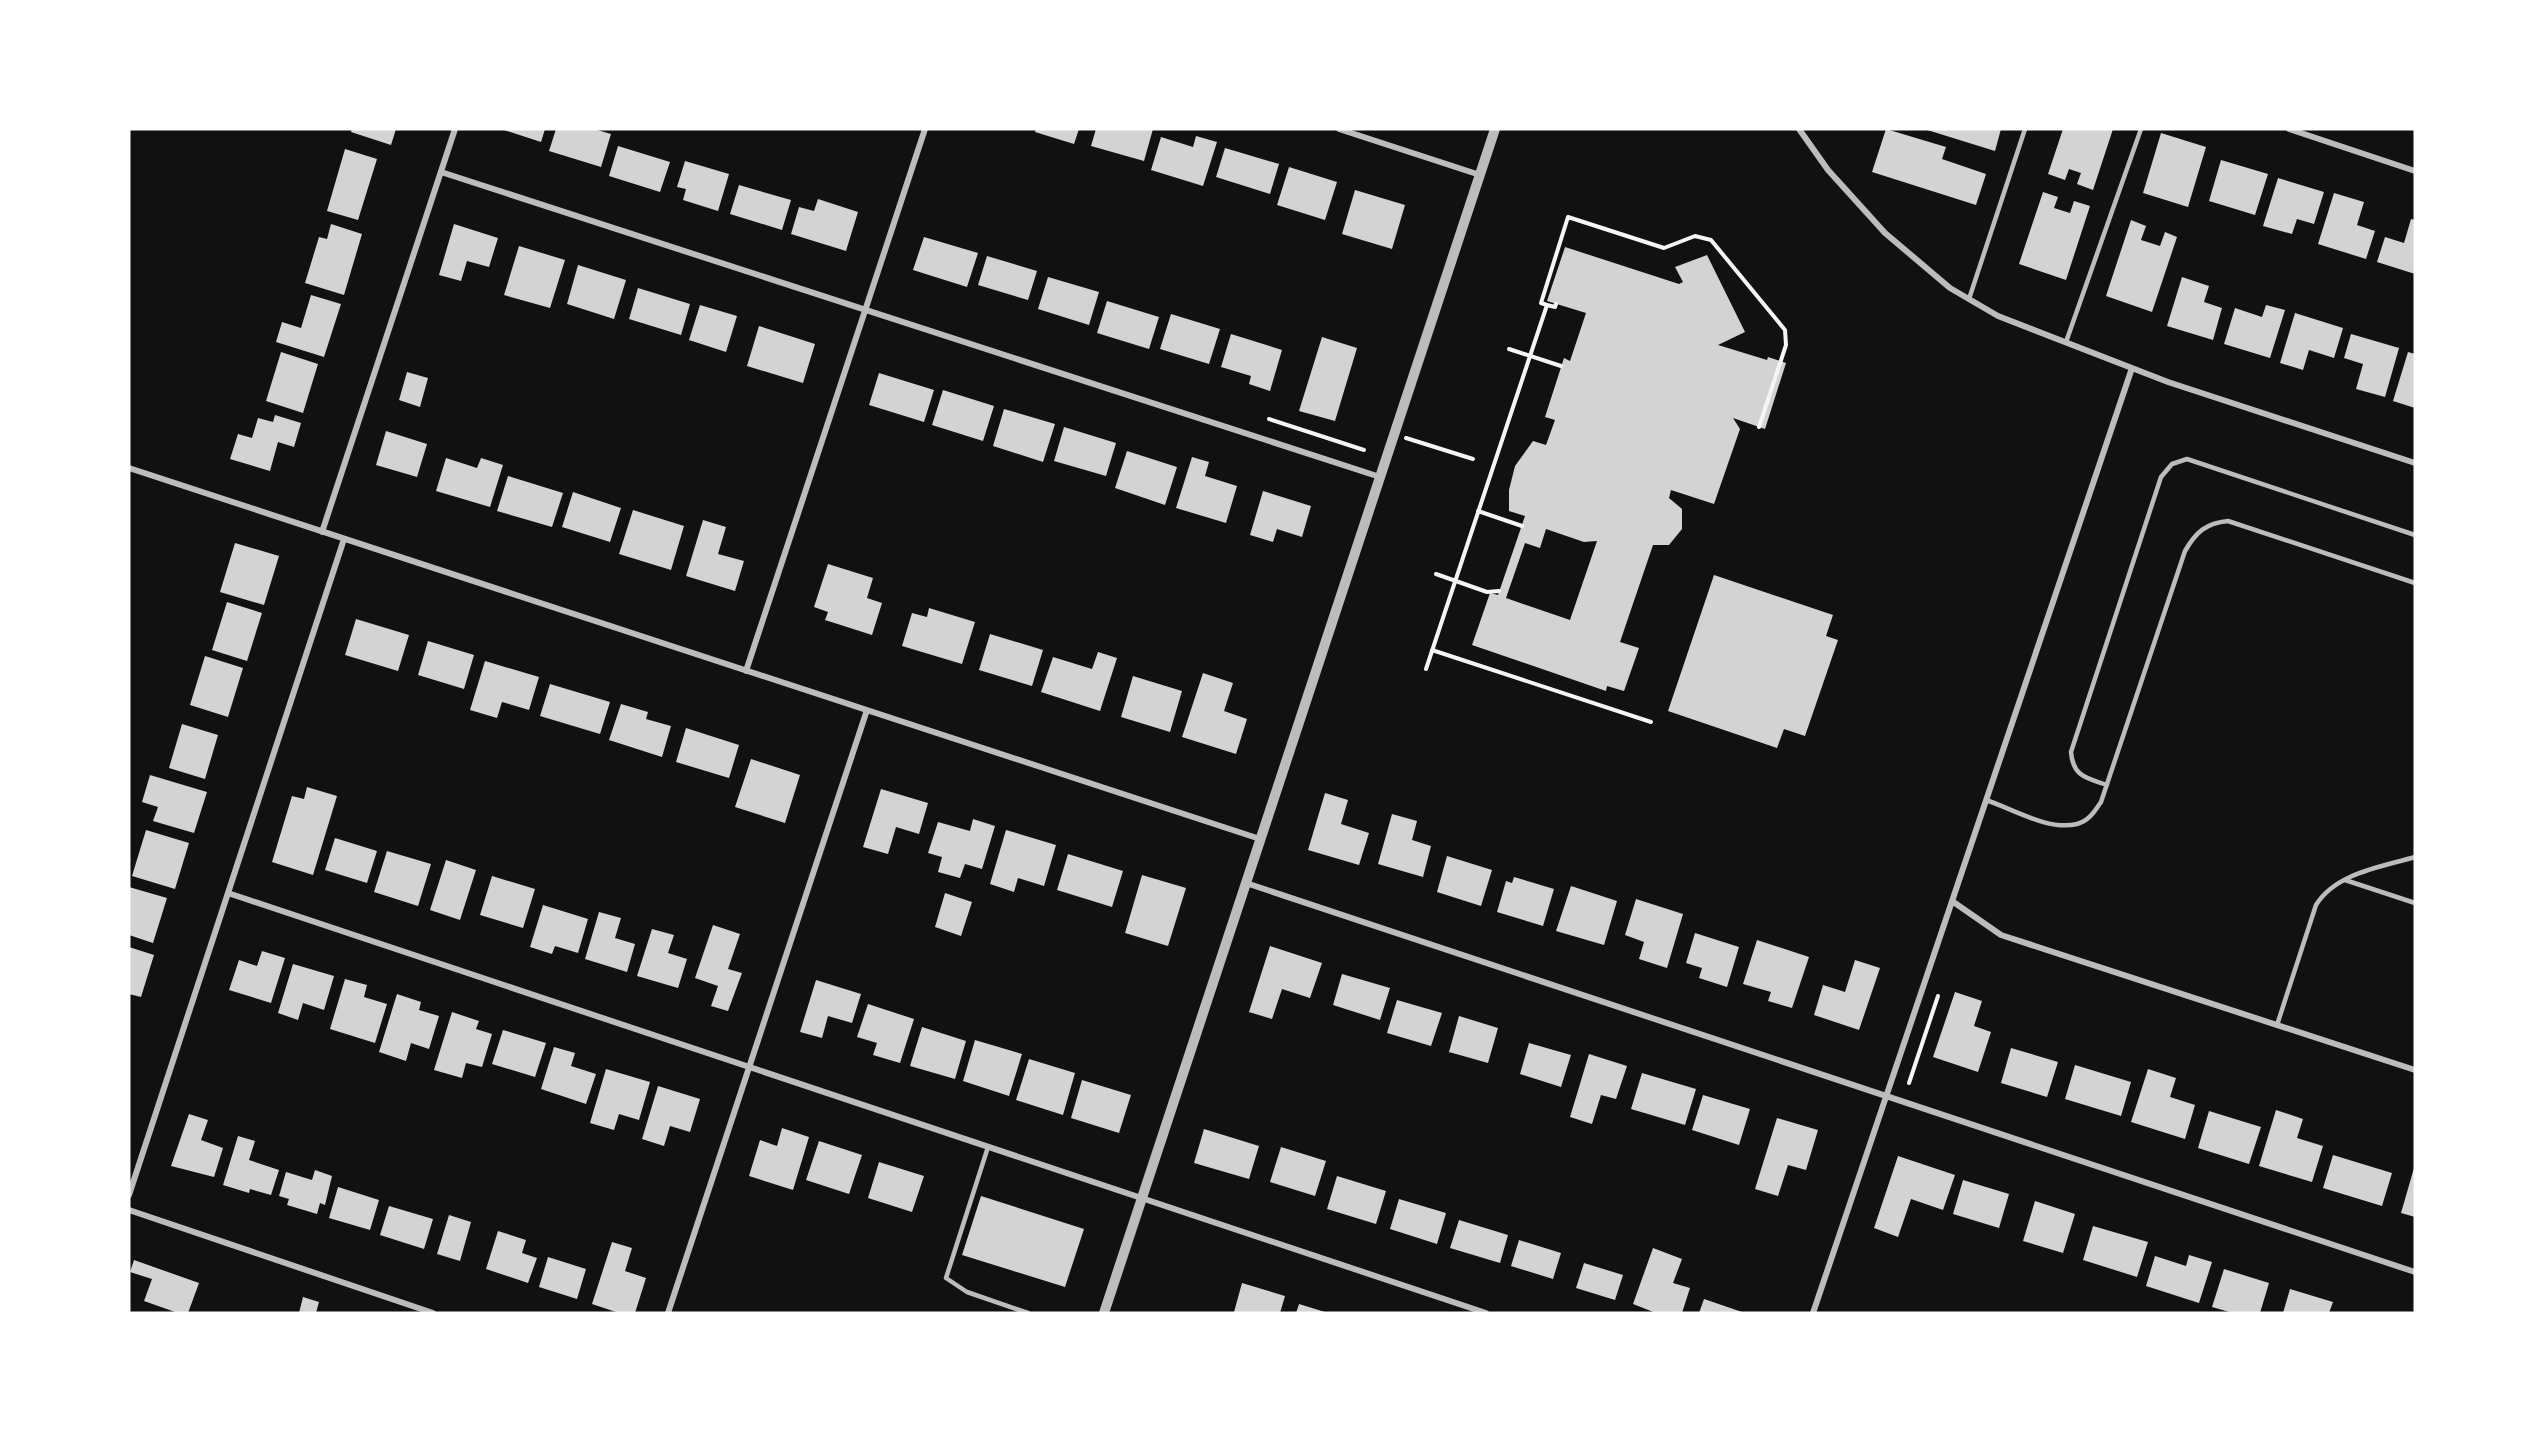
<svg xmlns="http://www.w3.org/2000/svg" width="2544" height="1442" viewBox="0 0 2544 1442" font-family="Bitter,serif">
<style>
.building{fill:#d3d3d3;fill-rule:evenodd}
.lines{fill:none;stroke-linecap:round;stroke-linejoin:round}
.path{stroke:#f5f5f5;stroke-width:4}
.service{stroke:#bcbcbc;stroke-width:4.5}
.minor{stroke:#bcbcbc;stroke-width:6}
.tertiary{stroke:#bcbcbc;stroke-width:10}
</style>
<rect width="100%" height="100%" fill="#111"/>
<path class="building" d="M352 129H396L391 145 351 132Z
M501 129H545L541 142Z
M556 129H594L611 134 601 167 549 151Z
M1036 129H1079L1074 144 1035 132Z
M1096 129H1153L1144 161 1091 146Z
M1886 129 1946 147 1942 159 1986 174 1976 205 1872 172Z
M1924 129H2001L1995 151Z
M2063 129H2113L2093 190 2077 184 2081 173 2069 169 2065 180 2048 174Z
M2161 133 2206 147 2188 207 2143 193Z
M1196 136 1217 142 1203 186 1151 170 1161 137 1193 147Z
M618 146 670 162 660 192 609 176Z
M1225 148 1279 164 1270 194 1216 177Z
M345 149 377 159 358 220 327 211Z
M2221 160 2268 174 2255 215 2209 201Z
M685 161 729 174 718 211 683 200 686 189 677 187Z
M1289 167 1337 182 1325 220 1277 205Z
M2278 178 2324 192 2314 224 2297 219 2292 234 2263 226Z
M739 185 791 200 782 230 730 214Z
M1355 190 1405 205 1392 249 1342 234Z
M2043 192 2058 197 2054 208 2070 213 2074 201 2090 206 2066 280 2019 264Z
M2334 193 2364 202 2357 225 2375 231 2366 259 2318 244Z
M818 199 858 212 846 251 791 234 799 207 814 211Z
M2411 219 2415 220V274L2377 262 2385 237 2404 243Z
M2131 220 2146 226 2141 240 2160 246 2165 232 2177 237 2152 312 2106 296Z
M331 224 362 234 344 295 305 283 319 237 327 239Z
M454 224 498 238 489 267 467 261 461 281 439 275Z
M924 237 978 253 967 287 913 270Z
M519 246 565 260 550 308 504 295Z
M1565 247 1679 284 1683 282 1675 267 1707 255 1745 332 1718 345 1767 360 1768 357 1786 363 1765 429 1733 418 1740 429 1714 504 1671 490 1669 498 1682 509V529L1669 545H1653L1620 642 1639 648 1624 691 1607 686 1606 691 1472 645 1490 593 1498 595 1525 516 1509 511V490L1515 466 1533 441 1546 445 1555 420 1545 417 1564 358 1570 361 1586 313 1547 301ZM1546 529 1584 542 1597 541 1570 620 1506 598 1525 543 1540 548Z
M987 256 1037 271 1028 300 978 285Z
M578 265 626 280 614 319 567 304Z
M1048 277 1099 292 1089 325 1038 309Z
M2182 277 2209 286 2204 302 2222 308 2213 340 2167 326Z
M638 288 690 304 681 335 629 319Z
M311 295 341 304 324 357 276 342 282 322 301 328Z
M1107 301 1159 317 1149 349 1097 333Z
M700 305 737 316 726 352 689 340Z
M2266 305 2285 310 2270 358 2224 344 2235 308 2262 317Z
M2295 313 2343 328 2334 358 2309 350 2303 370 2280 363Z
M1171 314 1220 329 1209 364 1160 349Z
M759 326 815 344 803 383 747 366Z
M1231 334 1282 350 1270 391 1249 384 1251 376 1221 367Z
M2351 334 2399 348 2385 397 2356 389 2363 364 2344 358Z
M1322 337 1357 348 1335 421 1299 411Z
M281 352 318 364 303 413 266 401Z
M2408 352 2415 354V408L2393 401Z
M407 372 428 378 420 407 399 400Z
M879 373 934 390 924 422 869 405Z
M943 390 994 406 983 441 932 425Z
M1004 409 1055 424 1043 462 993 446Z
M275 415 301 423 294 447 278 442 270 471 230 459 238 434 252 438 258 418 273 422Z
M1064 427 1116 443 1106 476 1054 461Z
M386 431 427 444 417 477 376 465Z
M1127 451 1177 467 1165 505 1115 488Z
M1192 457 1209 462 1205 476 1237 486 1226 523 1176 508Z
M446 458 477 468 481 458 503 465 490 507 436 491Z
M508 476 563 493 552 527 497 511Z
M1263 491 1311 506 1302 537 1277 529 1273 542 1250 535Z
M573 492 621 508 610 542 562 527Z
M633 510 684 526 671 570 619 554Z
M703 520 726 527 718 554 744 561 735 591 686 576Z
M235 543 279 556 264 605 220 592Z
M828 564 873 578 867 598 882 603 872 635 825 620 828 612 814 607Z
M1714 575 1833 615 1826 636 1838 640 1805 736 1784 729 1777 748 1668 711Z
M227 602 262 613 247 661 212 650Z
M929 608 975 622 962 664 902 646 912 613 927 617Z
M356 619 409 635 398 671 345 655Z
M990 634 1043 650 1032 686 979 670Z
M428 641 474 655 464 689 418 675Z
M1098 652 1117 658 1100 711 1041 692 1053 657 1092 669Z
M205 656 243 668 228 717 190 705Z
M485 661 539 677 529 710 502 702 497 718 470 710Z
M1203 673 1233 683 1224 711 1247 719 1236 754 1182 737Z
M1133 676 1182 691 1170 732 1121 717Z
M550 684 610 702 600 734 540 716Z
M621 704 648 712 646 719 671 726 662 757 609 740Z
M182 724 218 735 205 779 169 768Z
M686 728 739 745 729 778 676 762Z
M751 759 800 775 785 823 735 807Z
M150 775 207 792 194 833 153 821 158 807 142 802Z
M307 787 337 796 313 875 272 862 292 796 304 799Z
M881 789 928 803 919 834 896 827 888 854 863 847Z
M1325 793 1348 800 1341 824 1369 833 1359 865 1308 850Z
M1392 814 1417 821 1412 840 1431 846 1423 877 1378 864Z
M973 819 995 826 982 869 965 864 960 878 938 872 942 857 928 853 938 822 970 831Z
M146 830 189 843 175 889 132 876Z
M1006 830 1056 845 1044 886 1018 878 1014 892 990 884Z
M335 838 377 851 367 883 325 870Z
M387 851 431 864 418 906 374 892Z
M1068 854 1123 871 1112 907 1057 890Z
M1447 856 1492 870 1481 906 1437 892Z
M446 860 476 870 460 920 430 910Z
M1142 875 1186 888 1168 946 1125 933Z
M492 876 535 889 523 928 480 915Z
M1514 877 1554 889 1543 926 1497 912 1506 881 1512 883Z
M1571 886 1617 901 1604 945 1556 931Z
M129 887 167 898 153 943 129 935Z
M945 893 972 902 961 936 935 927Z
M1636 899 1683 914 1667 968 1639 959 1644 942 1625 935Z
M543 905 588 919 578 953 555 946 552 954 530 947Z
M599 912 621 918 615 938 635 944 627 972 585 959Z
M713 925 740 934 728 969 742 973 728 1011 711 1006 718 986 695 978Z
M652 929 674 935 668 953 687 959 678 988 637 976Z
M1695 933 1739 947 1727 987 1699 978 1702 968 1686 963Z
M1757 940 1809 957 1792 1008 1768 1001 1771 992 1743 984Z
M1270 946 1322 963 1310 998 1282 989 1272 1019 1249 1012Z
M129 947 154 955 141 997 129 994Z
M262 951 285 958 271 1003 229 990 239 960 257 966Z
M1855 960 1880 968 1859 1030 1814 1015 1823 985 1845 992Z
M293 964 334 976 324 1010 303 1003 298 1020 278 1013Z
M1342 974 1390 988 1380 1020 1333 1005Z
M345 979 367 985 364 997 387 1004 375 1043 330 1029Z
M816 980 861 994 852 1023 828 1016 822 1038 800 1032Z
M1955 992 1982 1001 1974 1026 1991 1032 1978 1072 1933 1057Z
M397 994 421 1002 419 1010 439 1016 429 1049 411 1043 406 1061 379 1052Z
M1397 1000 1442 1013 1431 1046 1387 1033Z
M868 1004 914 1019 900 1063 873 1055 877 1043 857 1037Z
M452 1012 479 1021 476 1029 492 1034 482 1067 466 1063 462 1078 434 1070Z
M1459 1016 1498 1028 1488 1063 1449 1052Z
M922 1027 966 1041 955 1079 910 1066Z
M503 1030 546 1043 535 1077 492 1064Z
M975 1040 1022 1054 1009 1096 963 1081Z
M1529 1043 1571 1055 1561 1087 1520 1074Z
M554 1047 575 1053 571 1066 596 1074 586 1104 541 1089Z
M2011 1048 2058 1062 2047 1097 2001 1083Z
M1589 1054 1627 1066 1616 1099 1601 1095 1592 1124 1570 1117Z
M1029 1059 1075 1073 1063 1115 1016 1100Z
M2075 1065 2131 1082 2121 1116 2065 1099Z
M606 1069 650 1082 639 1120 619 1114 614 1130 590 1123Z
M2148 1069 2176 1078 2170 1097 2195 1105 2185 1139 2131 1122Z
M1642 1073 1696 1089 1685 1125 1631 1109Z
M1082 1080 1131 1095 1119 1133 1071 1118Z
M658 1086 700 1099 690 1132 670 1126 664 1146 642 1139Z
M1703 1095 1750 1109 1739 1145 1692 1130Z
M2276 1110 2303 1119 2297 1138 2323 1146 2312 1182 2259 1166Z
M2209 1111 2261 1127 2249 1164 2198 1148Z
M189 1114 208 1120 201 1140 223 1148 214 1177 171 1166Z
M1777 1118 1818 1130 1806 1170 1788 1165 1778 1196 1755 1189Z
M782 1128 809 1137 793 1190 749 1176 760 1140 777 1146Z
M1204 1129 1259 1146 1249 1179 1194 1163Z
M238 1136 255 1141 249 1160 279 1170 271 1195 250 1189 249 1193 223 1185Z
M819 1141 862 1155 849 1194 806 1180Z
M1281 1147 1326 1161 1315 1196 1270 1182Z
M2333 1155 2392 1173 2382 1206 2323 1188Z
M1898 1156 1955 1175 1943 1210 1911 1199 1898 1237 1874 1228Z
M879 1162 924 1176 912 1212 868 1198Z
M2414 1168H2415V1217L2401 1213Z
M315 1170 332 1176 325 1205 320 1203 317 1214 287 1205 289 1199 279 1196 286 1172 312 1180Z
M1337 1176 1386 1191 1376 1224 1327 1209Z
M1963 1180 2009 1194 1999 1228 1953 1214Z
M338 1187 379 1200 370 1230 329 1218Z
M981 1196 1084 1229 1065 1287 962 1255Z
M1399 1199 1446 1213 1437 1244 1390 1229Z
M2035 1201 2075 1214 2063 1253 2023 1241Z
M389 1206 433 1219 424 1249 380 1235Z
M449 1215 471 1222 460 1261 437 1254Z
M1459 1220 1508 1235 1500 1263 1450 1248Z
M2093 1226 2148 1242 2137 1277 2083 1260Z
M498 1231 526 1240 522 1253 537 1258 528 1283 486 1269Z
M1519 1240 1561 1253 1553 1279 1511 1266Z
M612 1242 632 1248 625 1271 646 1278 635 1313H619L592 1304Z
M1653 1248 1682 1259 1673 1283 1690 1288 1682 1313H1656L1633 1304Z
M2189 1255 2212 1262 2199 1303 2146 1286 2155 1256 2186 1266Z
M548 1257 586 1269 577 1299 539 1287Z
M134 1260 199 1283 188 1313H178L144 1301 152 1279 130 1272Z
M1584 1263 1623 1275 1615 1300 1576 1288Z
M2224 1269 2269 1283 2260 1313H2233L2212 1307Z
M1242 1283 1285 1296 1280 1313 1234 1312Z
M2290 1289 2333 1302 2329 1313H2283Z
M303 1297 319 1302 316 1313H299Z
M1704 1299 1745 1313H1699Z
M1299 1304 1325 1312V1313H1296Z"/>
<g class="lines">
<path class="path" d="M1547 305 1555 307 1556 304
M1509 349 1561 366
M1269 419 1364 450
M1406 438 1473 459
M1478 511 1522 526
M1436 574 1487 592 1499 591
M1432 650 1651 722
M1426 669 1547 305 1541 303 1568 217 1664 248 1695 236 1711 240 1785 330 1786 345 1759 427
M1909 1083 1938 996"/>
<path class="service" d="M1969 299 2025 129
M2066 342 2141 129
M2107 785C2087 778 2073 777 2071 752L2161 477 2172 464 2187 459 2415 535
M1986 800C2013 809 2048 831 2077 824 2089 821 2095 811 2101 802L2185 551C2196 532 2206 523 2228 521L2415 583
M2345 880 2415 903
M2277 1025 2316 905C2336 873 2381 867 2415 857
M988 1147 946 1278 967 1292 1028 1313"/>
<path class="minor" d="M1339 129 1480 175
M1799 129 1828 170 1885 233 1950 288 1998 316 2168 382 2415 463
M2289 129 2415 171
M441 172 1380 477
M129 468 1260 839
M322 532 455 129
M746 671 925 129
M1246 883 2415 1272
M228 893 1486 1313
M1952 901 2001 935 2415 1070
M129 1195 344 539
M129 1210 433 1313
M668 1313 867 710
M1813 1313 2132 368"/>
<path class="tertiary" d="M1104 1313 1495 129"/>
</g>
<rect width="2544" height="1442" fill="none" stroke="#ffffff" stroke-width="261"/>
</svg>
